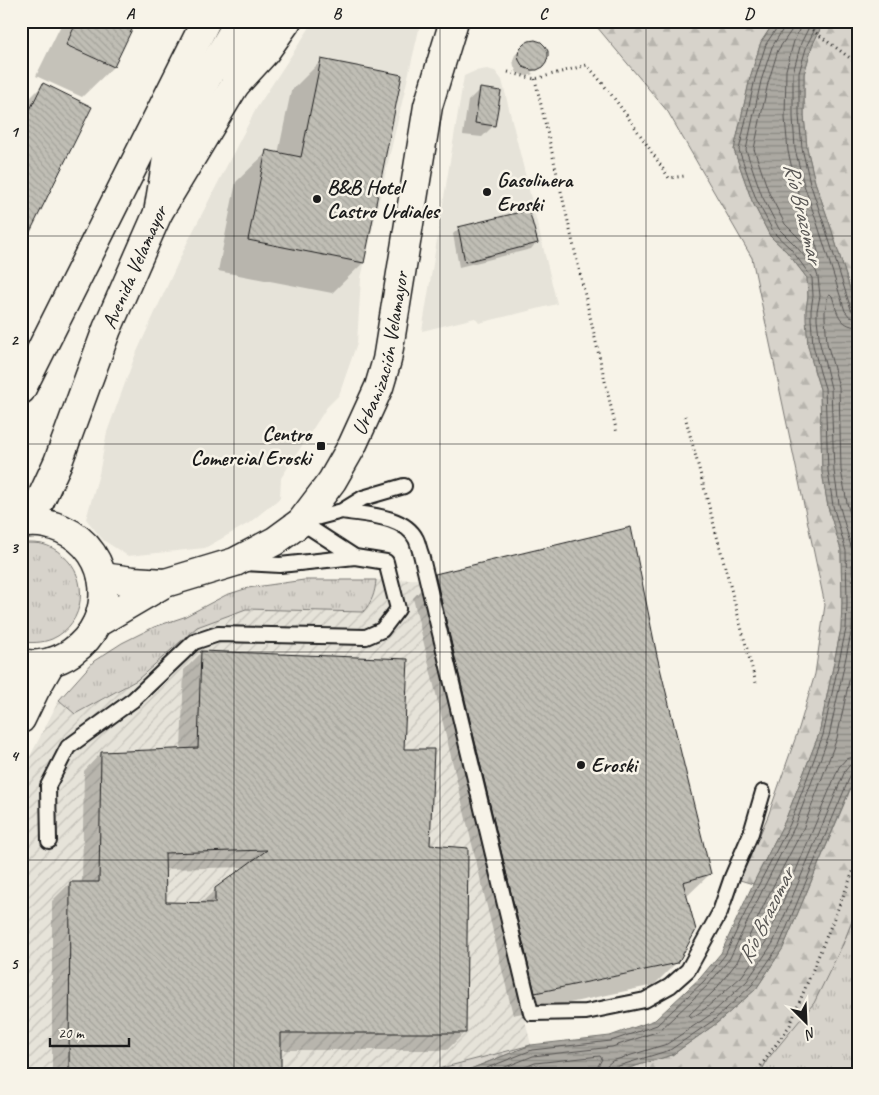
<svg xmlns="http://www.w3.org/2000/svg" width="879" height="1095" viewBox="0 0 879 1095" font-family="Caveat,sans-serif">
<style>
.built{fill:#e6e3d9}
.industrial{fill:url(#industrial-furrows)}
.grass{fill:url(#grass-tufts);stroke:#7a7874}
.forest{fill:url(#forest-firs);stroke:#7a7874}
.water{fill:url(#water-rules);stroke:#72716c}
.shadow{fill:#0003;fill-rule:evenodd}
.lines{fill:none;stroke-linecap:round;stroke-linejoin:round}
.shore{stroke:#565452;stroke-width:1}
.building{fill:url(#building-back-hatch);stroke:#1c1c1c;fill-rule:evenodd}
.service-casing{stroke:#1c1c1c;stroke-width:18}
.minor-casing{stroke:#1c1c1c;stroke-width:31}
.tertiary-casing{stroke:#1c1c1c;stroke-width:31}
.motorway-casing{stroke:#1c1c1c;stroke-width:31}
.path{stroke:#1c1c1c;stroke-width:3;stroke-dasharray:1 4;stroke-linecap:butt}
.service{stroke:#f7f3e8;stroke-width:14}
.minor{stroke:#f7f3e8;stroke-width:28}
.tertiary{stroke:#f7f3e8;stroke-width:28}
.motorway{stroke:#f7f3e8;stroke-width:28}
.grid{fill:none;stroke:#1c1c1c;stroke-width:1;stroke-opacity:0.55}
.poi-dot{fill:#1c1c1c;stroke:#f7f3e8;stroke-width:2}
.labels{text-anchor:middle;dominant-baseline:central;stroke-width:5;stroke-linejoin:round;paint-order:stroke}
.poi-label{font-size:21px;font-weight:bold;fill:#1c1c1c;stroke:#f7f3e8;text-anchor:start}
.street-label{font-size:21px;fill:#1c1c1c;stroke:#f7f3e8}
.water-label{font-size:22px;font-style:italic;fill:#565452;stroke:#f7f3e8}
.neatline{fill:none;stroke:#1c1c1c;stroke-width:2}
.grid-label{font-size:16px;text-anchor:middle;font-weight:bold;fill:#1c1c1c}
</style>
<defs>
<pattern id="industrial-furrows" width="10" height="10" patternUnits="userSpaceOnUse" patternTransform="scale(1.25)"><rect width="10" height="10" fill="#e6e3d9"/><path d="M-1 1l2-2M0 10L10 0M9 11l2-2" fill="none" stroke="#c5c2ba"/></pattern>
<pattern id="grass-tufts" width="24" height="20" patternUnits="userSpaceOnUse" patternTransform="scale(1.25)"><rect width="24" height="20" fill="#d7d3cb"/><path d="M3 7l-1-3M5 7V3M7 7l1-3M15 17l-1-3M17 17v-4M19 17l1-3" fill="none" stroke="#b8b5ae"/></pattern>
<pattern id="forest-firs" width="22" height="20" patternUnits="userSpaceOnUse" patternTransform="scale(1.25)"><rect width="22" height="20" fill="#d7d3cb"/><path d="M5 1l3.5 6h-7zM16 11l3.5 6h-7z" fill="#b8b5ae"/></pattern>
<pattern id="water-rules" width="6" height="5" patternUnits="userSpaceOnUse" patternTransform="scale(1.25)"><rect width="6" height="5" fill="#aca9a2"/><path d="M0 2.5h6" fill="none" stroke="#8b8983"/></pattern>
<pattern id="building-back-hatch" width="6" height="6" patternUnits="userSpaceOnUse" patternTransform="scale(1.25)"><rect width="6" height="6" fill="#c0beb5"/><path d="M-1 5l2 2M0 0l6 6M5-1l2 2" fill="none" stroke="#a4a39b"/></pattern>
</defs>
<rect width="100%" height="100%" fill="#f7f3e8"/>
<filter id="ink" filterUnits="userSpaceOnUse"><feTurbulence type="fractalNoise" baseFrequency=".02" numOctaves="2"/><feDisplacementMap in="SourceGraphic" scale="10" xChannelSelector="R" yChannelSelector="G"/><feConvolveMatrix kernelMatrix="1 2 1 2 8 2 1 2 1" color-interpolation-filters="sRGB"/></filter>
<g filter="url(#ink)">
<path class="built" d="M314 21H421L361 278 357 343 339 395 327 407 281 478 280 498 249 523 205 548 128 556 103 540 86 519 99 474 107 432 135 356 187 243 256 109Z
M487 69 495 71 502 80 557 304 479 323 475 318 422 331 464 76 475 71Z"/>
<path class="industrial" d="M419 579 531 1045 418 1074H21V774L59 700 75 714 137 680 197 627 246 609 363 612 370 604 375 591 376 580Z"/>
<path class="grass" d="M26 543C31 543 37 543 42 544 50 546 57 550 62 555 90 577 86 624 52 639 42 643 32 643 21 642V544Z
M304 580H376C375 593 372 602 363 612L246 609 197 627 137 680 75 714 59 700 94 661 122 643 154 627 184 617 226 595 248 588Z
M858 906V1074H760L767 1060 843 944Z"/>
<path class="forest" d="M592 21H775L761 42 750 78 734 150 752 201 770 236 787 252 807 278 808 296 806 310 808 345 815 373 820 389 822 472 828 507 841 550 842 603 841 629 819 734 785 821 753 884 740 880 768 816 799 728 815 674 825 605 752 258 668 112Z
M824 21H858V314L829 222 815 182 807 148 804 116V74L812 46Z
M858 771V906L843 944 814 1003 767 1060 760 1074H609L672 1055 717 1023 756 989 783 948Z
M531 1045 458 1074H418Z"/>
<path class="water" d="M775 21H824L812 46 804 74V116L807 148 815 182 829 222 858 314V770L783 948 756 989 717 1023 672 1055 609 1074H458L531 1045 610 1036 655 1020 701 977 721 953 753 884 785 821 819 734 841 629 842 602 841 550 828 507 822 472 820 389 815 373 808 346 806 319V310L808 296 807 278 787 252 770 236 752 201 734 150 750 78 761 42Z"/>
<path class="shadow" d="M63 21H135L113 67 82 97 36 76Z
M525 45 541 67 531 72 533 74 536 72 531 75 525 76 517 73 514 66 513 60 515 55Z
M322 60 363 263 332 293 218 271 236 182 267 152 278 154 291 91Z
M44 84 21 247V107Z
M480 89 494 125 482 137 463 135 468 101Z
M459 228 536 243 531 249 459 267 453 234Z
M435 575 656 656 710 874 686 897 677 962 654 985 513 1015 413 598Z
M202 652 403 750 429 846 465 1032 447 1050H280V1074H52V901L70 883H82L84 771 101 753 181 750 184 670ZM246 867 216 889 200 904H165L164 869Z"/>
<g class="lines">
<path class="shore" d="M793 21 791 31 778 50 768 83 754 149 769 193 785 224 801 240 815 258 817 259 819 258V255L811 228 796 186 788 151 785 118 786 70 794 41 803 21
M812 21 801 43 793 73V117L795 149 804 185 818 226 845 311 850 317 858 319
M819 21 807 45 799 73V116L802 148 810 183 824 224 851 309 853 312 858 313
M858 327C838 326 837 311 832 296L830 294 828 295 825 311V318L827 343 839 387 841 470 847 503 858 542
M858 638 837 738 803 829 770 892 737 962 715 990 690 1014 689 1016 690 1017H693L705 1009 742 976 767 940 839 767 846 759 858 756
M472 1074 532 1050 611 1041 657 1025 704 981 725 955 758 886 790 824 823 735 846 629 847 603 846 551 833 506 828 471 825 388 820 372 813 345 811 319V310L813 296 812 278 791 249 774 233 756 199 739 150 755 79 766 44 778 26 779 21
M488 1074 533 1056 612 1047 659 1031 708 985 730 958 763 889 795 826 829 736 852 629 853 603 852 550 839 504 834 471 831 388 820 344 817 319V311L820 296 818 277 816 271 796 246 779 229 762 196 746 150 761 81 772 47 783 29 785 21
M508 1074 535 1063 600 1056 602 1059 598 1066 597 1074
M605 1074 606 1066 612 1061 667 1044 710 1015 747 981 773 943 845 771 850 765 858 764
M611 1074 612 1069 615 1067 670 1050 714 1020 752 985 779 946 851 774 853 771 858 770"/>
</g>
<path class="building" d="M77 21H136L114 67 66 45Z
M535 40 541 42 545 46 548 51V57L546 63 543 67 537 70H531L523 67 519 60 518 54 520 48 524 44 529 41Z
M321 59 402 75 364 263 248 240 266 150 301 157Z
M43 83 92 107 21 250V128Z
M480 88 501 91 495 126 475 123Z
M529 210 538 243 465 262 458 227Z
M631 527 657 656 711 874 683 882 696 930 678 963 535 993 435 574Z
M201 651 408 659 404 749H434L430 845 468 848 466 1033H281V1074H69L70 882H99L101 752 198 748ZM267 850 215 888V903L166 902 165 853Z"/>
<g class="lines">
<g class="service-casing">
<path id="service" d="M342 511C365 515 404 515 416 539 418 543 419 549 421 554L531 1013 586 1012 645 1000 670 986 688 970 720 912 732 877 751 833 763 792
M304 521 342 511 363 498 404 486
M301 522 355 557
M49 841 48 786 68 747 133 700 194 642 218 634 366 637 382 630 398 609 386 562 355 557 280 565 243 563"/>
</g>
<g class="minor-casing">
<g id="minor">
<path d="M21 390 206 21"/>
<path d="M102 577 133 581 165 583"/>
<path id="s1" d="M97 623 165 583 235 562 275 541 301 522 332 481 352 446 379 387 387 360 428 106 454 21"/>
</g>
</g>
<g class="tertiary-casing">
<g id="tertiary">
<path d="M235 85 243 42 257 21"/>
<path id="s2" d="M25 523 40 501 58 462 107 329 158 213 235 85 265 52 287 21"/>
<path d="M21 524C35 521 50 524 62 529 114 552 117 621 72 652 58 662 38 667 21 663"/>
<path d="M21 719 35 690 51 662"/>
</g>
</g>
<g class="motorway-casing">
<path id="motorway" d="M158 213 168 152 210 72 239 21"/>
</g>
<path class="path" d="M800 21 858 64
M508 72 535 79 587 65C618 100 643 139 669 178L685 176
M535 79 617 433
M685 416 756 683
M755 1074 790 1025 858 860"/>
<use href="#service" class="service"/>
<use href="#minor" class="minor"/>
<use href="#tertiary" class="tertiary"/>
<use href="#motorway" class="motorway"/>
</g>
</g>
<path class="grid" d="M234 21V1074M440 21V1074M646 21V1074M21 236H858M21 444H858M21 652H858M21 860H858"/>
<g class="poi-dot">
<circle cx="487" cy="192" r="5"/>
<circle cx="317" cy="199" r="5"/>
<rect x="316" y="441" width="10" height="10" rx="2.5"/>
<circle cx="581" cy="765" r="5"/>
</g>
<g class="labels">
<g class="poi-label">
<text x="497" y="180">Gasolinera<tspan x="497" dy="24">Eroski</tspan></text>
<text x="327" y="187">B&amp;B Hotel<tspan x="327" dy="24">Castro Urdiales</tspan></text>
<text x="311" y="434" text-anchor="end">Centro<tspan x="311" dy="24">Comercial Eroski</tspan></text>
<text x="591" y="765">Eroski</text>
</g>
<g class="street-label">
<text stroke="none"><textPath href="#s2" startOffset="279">Avenida Velamayor</textPath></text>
<text stroke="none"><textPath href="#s1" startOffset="419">Urbanización Velamayor</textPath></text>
</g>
<g class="water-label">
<text transform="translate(803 213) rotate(76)">Río Brazomar</text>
<text transform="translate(766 916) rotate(-64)">Río Brazomar</text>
</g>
</g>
<rect width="879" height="1095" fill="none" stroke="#f7f3e8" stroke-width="55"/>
<g transform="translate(806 1022) rotate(156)" stroke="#f7f3e8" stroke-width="4" paint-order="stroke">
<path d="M0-4L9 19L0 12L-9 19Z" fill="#1c1c1c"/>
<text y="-8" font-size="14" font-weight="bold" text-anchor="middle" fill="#1c1c1c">N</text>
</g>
<path d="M50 1038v8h79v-8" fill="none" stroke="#1c1c1c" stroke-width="2.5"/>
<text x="58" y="1038" font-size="15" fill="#1c1c1c" stroke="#f7f3e8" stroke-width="4" paint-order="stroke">20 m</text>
<rect x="28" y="28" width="824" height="1040" class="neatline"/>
<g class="grid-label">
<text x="130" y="19">A</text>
<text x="337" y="19">B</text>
<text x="543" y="19">C</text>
<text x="749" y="19">D</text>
<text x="14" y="137">1</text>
<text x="14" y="345">2</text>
<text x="14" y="553">3</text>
<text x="14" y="761">4</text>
<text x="14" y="969">5</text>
</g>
</svg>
